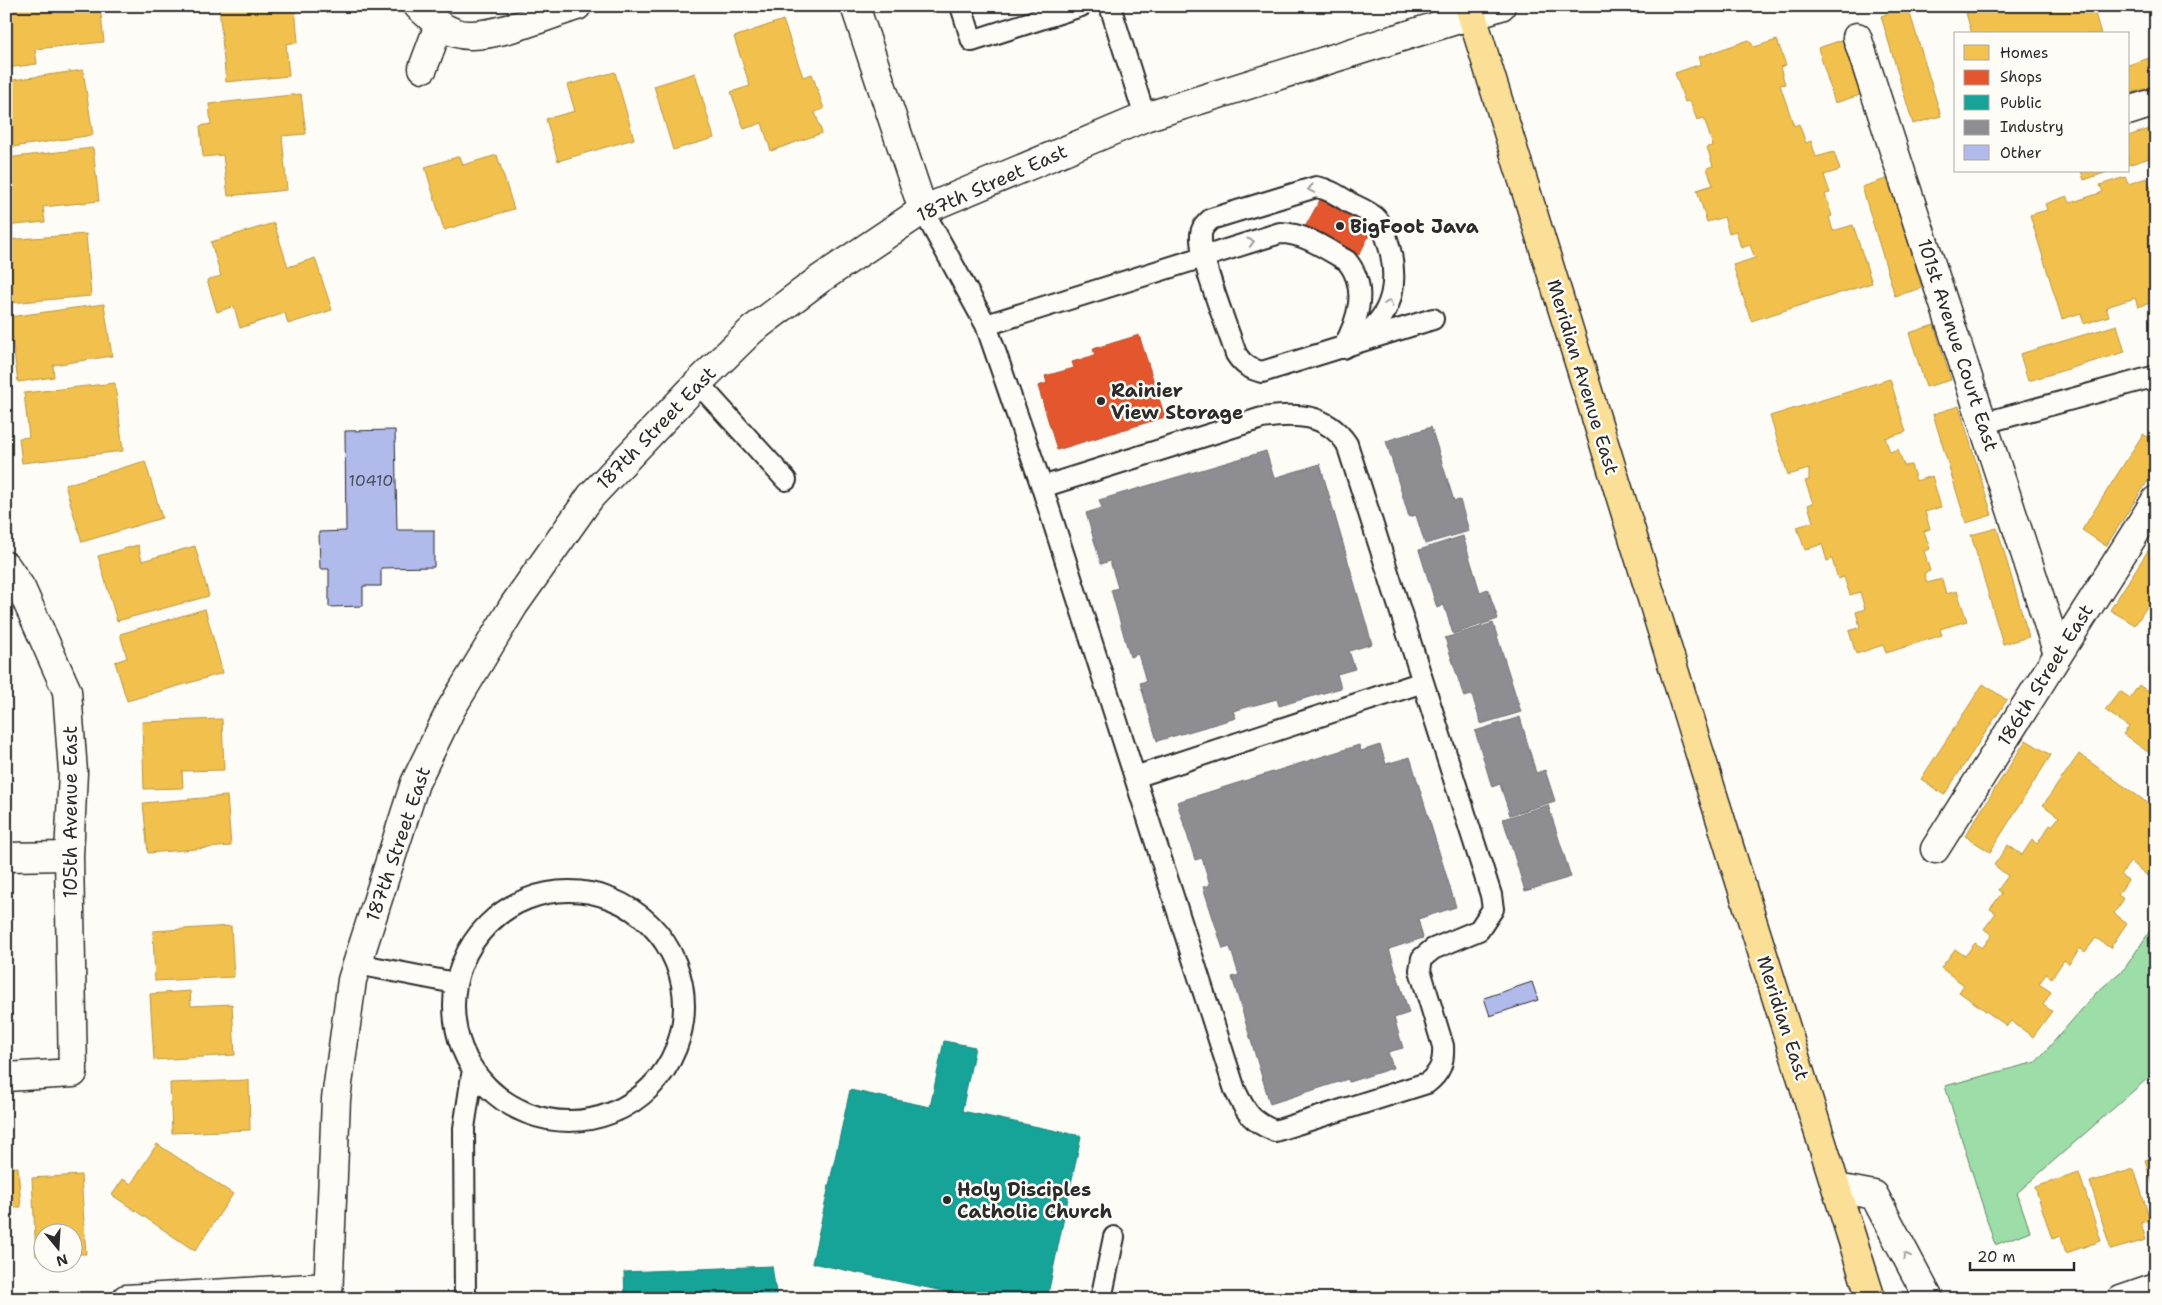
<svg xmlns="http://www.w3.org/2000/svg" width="2162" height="1305" viewBox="0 0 2162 1305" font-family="'Shantell Sans',sans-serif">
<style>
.green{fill:#9ddda7;stroke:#648469}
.homes{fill:#f2c14e;stroke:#b69444}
.shops{fill:#e4572e;stroke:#ac4a2d}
.public{fill:#17a398;stroke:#1d7f77}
.industry{fill:#8d8d92;stroke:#707073}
.building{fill:#b0baeb;stroke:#2b2b2b}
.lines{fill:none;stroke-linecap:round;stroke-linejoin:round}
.lane-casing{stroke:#2b2b2b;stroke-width:24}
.street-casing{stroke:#2b2b2b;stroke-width:31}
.secondary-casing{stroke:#2b2b2b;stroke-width:31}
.primary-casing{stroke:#2b2b2b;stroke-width:31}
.lane{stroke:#fdfcf7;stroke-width:20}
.street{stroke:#fdfcf7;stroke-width:28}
.secondary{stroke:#fdfcf7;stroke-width:28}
.primary{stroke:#fbdf96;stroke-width:28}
.oneway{stroke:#9e9e9b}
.poi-dot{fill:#2b2b2b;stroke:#fdfcf7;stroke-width:2}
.labels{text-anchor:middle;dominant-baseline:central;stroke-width:5;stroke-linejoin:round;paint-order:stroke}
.number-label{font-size:16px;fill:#4c4f5b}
.street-label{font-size:19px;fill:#2b2b2b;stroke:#fdfcf7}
.poi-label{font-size:19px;font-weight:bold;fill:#2b2b2b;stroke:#fdfcf7;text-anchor:start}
</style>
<rect width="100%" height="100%" fill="#fdfcf7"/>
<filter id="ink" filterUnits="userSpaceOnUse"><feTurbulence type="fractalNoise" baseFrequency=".02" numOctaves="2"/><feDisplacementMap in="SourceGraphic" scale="10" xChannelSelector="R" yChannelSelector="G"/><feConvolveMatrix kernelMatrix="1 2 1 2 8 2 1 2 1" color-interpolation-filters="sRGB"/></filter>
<g filter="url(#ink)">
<path class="green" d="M2156 922V1071L2017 1193 2030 1231 1995 1245 1945 1086 2036 1062 2096 993 2125 968Z"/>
<path class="homes" d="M6 6H100L104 42 35 49 37 64 6 68Z
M219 6 295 7 298 42 286 44 289 76 226 82Z
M1964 6H2093L2101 34H1972Z
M1908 7 1941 116 1913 124 1881 16Z
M783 20 803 77 812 74 824 109 815 112 822 133 771 151 762 123 744 129 731 92 750 86 734 37Z
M1845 39 1863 94 1835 103 1818 48Z
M1749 40 1754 47 1777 40 1786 65 1780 67 1785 84 1780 85 1794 126 1799 124 1806 143 1811 141 1816 157 1834 152 1840 170 1824 175 1830 193 1825 194 1832 216 1829 217 1833 231 1853 225 1872 283 1751 321 1733 265 1755 258 1750 245 1741 248 1736 231 1729 233 1724 217 1707 222 1697 190 1713 185 1707 168 1713 166 1707 147 1713 146 1704 118 1697 120 1690 101 1685 102 1675 73 1701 64 1699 57Z
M2156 56V86L2128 94V65Z
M83 70 93 135 6 148V81Z
M615 72 634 139 558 161 546 119 575 111 567 85Z
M695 73 714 138 673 150 654 86Z
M301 94 306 134 282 136 287 190 228 196 223 155 203 157 200 126 211 124 209 104Z
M2156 127V156L2128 165V136Z
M93 148 99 201 43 207 45 222 6 226V158Z
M497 155 514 209 444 230 425 167 460 156 463 165Z
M2081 171H2110L2084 180Z
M2125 177 2128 184 2147 178 2156 204V301L2138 307 2135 298 2106 307 2109 316 2084 324 2081 313 2062 319 2030 215 2047 210 2045 204 2067 196 2070 203 2103 192 2100 185Z
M1889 178 1922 288 1895 296 1862 187Z
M274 223 288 267 315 258 332 310 288 324 285 313 240 328 234 306 217 312 207 280 221 276 211 242Z
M86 234 91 296 9 303 6 240Z
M104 304 112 356 53 365 54 377 18 382 9 317Z
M1934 325 1951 380 1926 387 1909 333Z
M2117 325 2125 352 2028 381 2020 354Z
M1890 379 1906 432 1885 438 1890 452 1898 449 1904 466 1911 465 1916 481 1932 476 1941 507 1925 512 1930 529 1924 531 1930 549 1924 551 1930 571 1924 573 1927 583 1942 579 1946 594 1957 591 1967 621 1940 629 1942 635 1886 653 1883 645 1856 654 1849 631 1860 627 1856 612 1865 609 1860 592 1850 595 1844 577 1838 579 1832 559 1827 561 1822 544 1805 550 1797 527 1813 522 1808 505 1813 503 1805 481 1809 480V469L1788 475 1770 416Z
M115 383 123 451 22 463 19 438 29 437 24 393Z
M1959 406 1992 515 1966 523 1933 414Z
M2143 434 2156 442V468L2106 546 2082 530Z
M145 461 162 518 82 542 65 485Z
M1997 528 2029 637 2003 644 1971 535Z
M2156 538V593L2135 625 2110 610Z
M138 545 142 561 195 546 209 596 117 621 98 556Z
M205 609 223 673 127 701 115 662 127 658 120 634Z
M2156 663V676L2149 671Z
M2156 679V758L2123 734 2129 727 2105 710 2120 691 2130 698 2139 685 2147 691Z
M1983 684 2007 700 1944 795 1921 779Z
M222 719 224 770 182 771 183 788 144 789 142 722Z
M2026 740 2051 755 1990 852 1965 836Z
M2079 754 2156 809V865L2148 876 2130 862 2121 875 2128 880 2118 895 2124 899 2114 913 2127 923 2110 948 2096 938 2085 952 2080 948 2069 964 2064 960 2052 978 2046 974 2039 984 2051 992 2043 1005 2052 1011 2033 1037 2011 1021 2007 1026 1959 992 1964 985 1941 968 1955 949 1965 956 1975 943 1982 948 1992 935 1984 929 1996 913 1990 909 2002 893 1998 890 2008 876 1994 865 2008 845 2022 855 2032 840 2037 844 2050 825 2052 826 2059 817 2043 805Z
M227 796 231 846 148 853 143 803Z
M231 926 234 977 155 981 153 931Z
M190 991 191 1006 232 1004 235 1055 154 1060 150 994Z
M249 1080 250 1130 172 1133 170 1083Z
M157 1144 233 1194 195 1251 112 1195 123 1179 131 1184Z
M2156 1157V1195L2145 1160Z
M18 1167 21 1207 6 1208V1168Z
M2134 1169 2150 1220 2141 1223 2146 1240 2111 1250 2090 1182Z
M2079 1173 2101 1241 2066 1253 2061 1236 2052 1239 2035 1187Z
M81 1175 86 1254H72V1232H42V1256H36L32 1178Z"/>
<path class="shops" d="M1321 198 1374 226 1359 255 1305 227Z
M1139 335 1165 417 1057 450 1038 386 1047 383 1045 376 1074 368 1072 362 1095 355 1093 349Z"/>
<path class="public" d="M944 1041 975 1047 962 1111 1081 1136 1047 1299H980L812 1263 850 1090 930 1107Z
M772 1266 777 1299H625L624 1272Z"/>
<path class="industry" d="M1431 427 1454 501 1460 500 1469 531 1425 544 1416 515 1409 517 1386 441Z
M1266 451 1274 478 1320 464 1372 644 1349 651 1355 669 1337 674 1341 688 1279 706 1277 699 1233 711 1236 718 1157 741 1140 683 1146 681 1138 654 1130 657 1111 590 1118 588 1110 561 1101 564 1086 513 1102 508 1099 500Z
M1463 536 1480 592 1488 589 1498 619 1453 634 1444 605 1437 608 1419 550Z
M1493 623 1521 712 1481 724 1472 695 1464 697 1445 638Z
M1520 717 1536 773 1545 770 1555 801 1510 815 1500 784 1492 787 1475 731Z
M1359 745 1361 751 1380 745 1386 764 1410 757 1456 907 1418 919 1423 938 1389 949 1409 1013 1394 1018 1403 1048 1388 1052 1393 1068 1349 1082 1348 1079 1270 1104 1232 977 1239 975 1230 947 1223 949 1203 887 1210 885 1202 858 1195 860 1177 802Z
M1548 805 1571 877 1525 891 1503 819Z"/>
<path class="building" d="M395 430 397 530H434V567L381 568V586H363V606L329 607V569H320L319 532 346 531 345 431Z
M1532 982 1538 1000 1490 1016 1484 998Z"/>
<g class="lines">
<g class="lane-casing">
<path id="lane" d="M961 6 972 41 1081 6
M1110 6 1145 117
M923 210 986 325 1042 487 1262 418C1296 413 1326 413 1347 444L1491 895 1493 909 1479 930 1433 949 1422 958 1420 970 1443 1046C1444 1063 1440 1073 1427 1083L1275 1131C1252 1122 1246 1113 1235 1090L1042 487
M986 325 1280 233C1305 233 1326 249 1347 261 1369 288 1358 321 1343 348
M1343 348C1383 328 1400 300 1391 254 1388 242 1385 228 1377 219 1371 212 1358 207 1350 203 1339 196 1329 189 1316 187L1211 219C1206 224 1201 228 1201 235 1199 258 1228 329 1236 354 1243 365 1250 369 1262 372L1433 319
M698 383 786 480
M1984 423 2156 376
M1135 777 1423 682
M454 1006a115 115 0 1 1 230 0a115 115 0 1 1-230 0Z
M357 964 455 983
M465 1299 464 1128 473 1069
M1101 1299 1114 1237"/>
</g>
<g class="street-casing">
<path id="street" d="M418 6 439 25
M855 6 923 210
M1857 37 2058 654
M423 68 439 25C449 31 460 36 472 35 501 35 548 15 577 6
M2128 111 2156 102
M6 566 21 588 67 691 73 772 69 856 73 1073 6 1077
M1935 849 2156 500
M6 857 69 856
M1837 1188 1874 1195 1929 1299
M126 1299 328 1287
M2121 1299 2156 1287"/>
</g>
<g class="secondary-casing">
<path id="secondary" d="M328 1299 336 1099 352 980 415 783 451 709 514 605 591 496 698 383 752 330 820 279 923 210 1145 117 1501 6"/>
</g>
<g class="primary-casing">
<path id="primary" d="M1469 6 1695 738 1871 1299"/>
</g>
<use href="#lane" class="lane"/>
<use href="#street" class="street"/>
<use href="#secondary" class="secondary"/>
<use href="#primary" class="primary"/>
</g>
<defs><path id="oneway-chevron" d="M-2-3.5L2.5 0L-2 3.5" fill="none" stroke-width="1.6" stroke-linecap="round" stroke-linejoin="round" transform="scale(1.25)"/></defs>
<g class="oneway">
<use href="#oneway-chevron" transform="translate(1311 189) rotate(169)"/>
<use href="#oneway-chevron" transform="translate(1251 242) rotate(-17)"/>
<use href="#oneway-chevron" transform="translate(1389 303) rotate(-72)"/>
<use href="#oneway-chevron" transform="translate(1906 1256) rotate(-118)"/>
</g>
</g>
<g class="poi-dot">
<circle cx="1340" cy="226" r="5"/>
<circle cx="1101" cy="401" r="5"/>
<circle cx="947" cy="1200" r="5"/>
</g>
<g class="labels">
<g class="number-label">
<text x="371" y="480">10410</text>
</g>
<g class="street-label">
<text transform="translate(992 183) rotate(-24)">187th Street East</text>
<text transform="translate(1958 345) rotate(72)">101st Avenue Court East</text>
<text transform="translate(1583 377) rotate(73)">Meridian Avenue East</text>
<text transform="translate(656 428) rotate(-46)">187th Street East</text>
<text transform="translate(2045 675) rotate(-58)">186th Street East</text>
<text transform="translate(70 812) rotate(-90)">105th Avenue East</text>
<text transform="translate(398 844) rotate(-71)">187th Street East</text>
<text transform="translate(1783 1018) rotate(72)">Meridian East</text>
</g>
<g class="poi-label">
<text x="1350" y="226">BigFoot Java</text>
<text x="1111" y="390">Rainier<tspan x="1111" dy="22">View Storage</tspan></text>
<text x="957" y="1189">Holy Disciples<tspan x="957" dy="22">Catholic Church</tspan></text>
</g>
</g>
<rect width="2162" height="1305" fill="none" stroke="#fdfcf7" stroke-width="25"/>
<rect x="12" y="12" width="2137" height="1280" fill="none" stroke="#2b2b2b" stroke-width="2" filter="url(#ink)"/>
<rect x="1954" y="32" width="175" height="140" fill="#fdfcf7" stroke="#a9a8a5"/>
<rect x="1964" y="45" width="25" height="15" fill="#f2c14e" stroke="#a9a8a5"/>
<text x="2000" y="58" font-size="15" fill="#2b2b2b">Homes</text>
<rect x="1964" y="70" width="25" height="15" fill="#e4572e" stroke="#a9a8a5"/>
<text x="2000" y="82" font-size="15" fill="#2b2b2b">Shops</text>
<rect x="1964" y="95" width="25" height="15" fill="#17a398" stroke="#a9a8a5"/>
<text x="2000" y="108" font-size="15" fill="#2b2b2b">Public</text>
<rect x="1964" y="120" width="25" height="15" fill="#8d8d92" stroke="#a9a8a5"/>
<text x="2000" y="132" font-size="15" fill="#2b2b2b">Industry</text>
<rect x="1964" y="145" width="25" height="15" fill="#b0baeb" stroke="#a9a8a5"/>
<text x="2000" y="158" font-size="15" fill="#2b2b2b">Other</text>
<g transform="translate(58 1248) rotate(162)"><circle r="24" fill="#fdfcf7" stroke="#a9a8a5"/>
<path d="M0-4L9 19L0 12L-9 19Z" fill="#2b2b2b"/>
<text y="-8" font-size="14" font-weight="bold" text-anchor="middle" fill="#2b2b2b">N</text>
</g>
<path d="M1970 1262v8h104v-8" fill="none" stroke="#2b2b2b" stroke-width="2.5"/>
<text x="1977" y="1262" font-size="15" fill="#2b2b2b" stroke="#fdfcf7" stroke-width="4" paint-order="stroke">20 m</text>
</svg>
